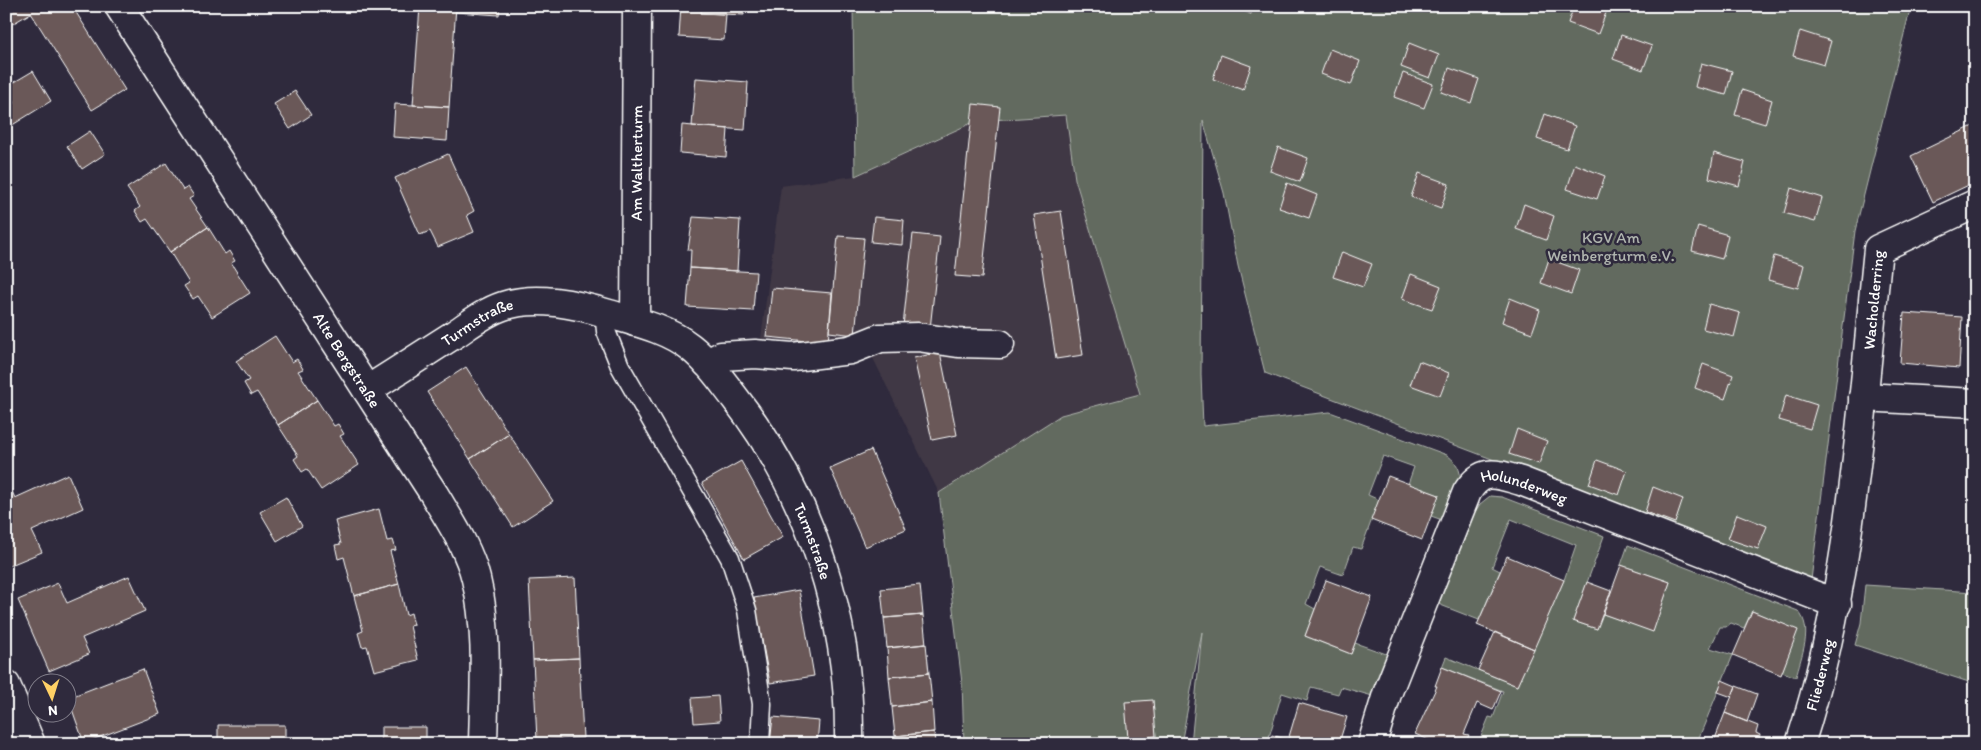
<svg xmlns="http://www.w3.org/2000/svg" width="1981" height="750" viewBox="0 0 1981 750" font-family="Itim,sans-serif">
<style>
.built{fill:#413845}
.green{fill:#626b5f;stroke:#b0b5af}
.building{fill:#6a5958;stroke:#fff}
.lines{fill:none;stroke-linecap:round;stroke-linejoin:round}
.service-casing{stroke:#fff;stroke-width:21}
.minor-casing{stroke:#fff;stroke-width:31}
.primary-casing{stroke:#fff;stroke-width:31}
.service{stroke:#2f2a3d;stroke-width:18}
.minor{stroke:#2f2a3d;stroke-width:28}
.primary{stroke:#2f2a3d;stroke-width:28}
.labels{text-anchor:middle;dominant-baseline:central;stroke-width:5;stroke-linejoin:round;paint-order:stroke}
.street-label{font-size:16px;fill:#fff;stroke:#2f2a3d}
.park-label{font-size:16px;fill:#b0b5af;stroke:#2f2a3d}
</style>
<rect width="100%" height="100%" fill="#2f2a3d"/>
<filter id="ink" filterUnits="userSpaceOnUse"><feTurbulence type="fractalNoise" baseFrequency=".02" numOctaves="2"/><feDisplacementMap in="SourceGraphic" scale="10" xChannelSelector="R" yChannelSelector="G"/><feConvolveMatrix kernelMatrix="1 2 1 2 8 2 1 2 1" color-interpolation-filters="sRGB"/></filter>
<g filter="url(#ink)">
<path class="built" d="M1066 115 1075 179 1140 394 1061 415 939 493 872 356 761 339 781 186 855 176 976 121Z"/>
<path class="green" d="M853 6H1911L1855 231 1811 580 1265 373 1238 266 1224 193 1203 120 1201 375 1203 426 1330 412 1447 455C1473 474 1455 496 1445 521L1431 516 1439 495 1408 484 1414 467 1383 456 1368 495 1379 500 1361 549 1353 547 1343 575 1320 567 1306 604 1315 609 1305 636 1351 654 1355 643 1392 656 1376 697 1341 687 1338 694 1311 687 1307 701 1282 693 1267 744H1191L1202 632 1181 744H964L962 683 939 493 1061 415 1140 394 1075 179 1066 115 976 121 855 176Z
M1490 496 1502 497 1604 536 1573 621 1597 629 1603 614 1653 631 1670 582 1621 565 1628 545 1798 611C1814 629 1801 655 1796 677L1782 672 1797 630 1752 611 1744 628 1731 623 1726 627H1720L1710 648 1733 655 1698 740 1706 744H1478L1489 717 1493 718 1503 691 1442 667 1446 657 1517 686 1564 580 1576 545 1511 519 1492 567 1500 571 1479 620 1438 604 1473 515 1480 504Z
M1865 585 1975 592V684L1855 645 1861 623Z"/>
<path class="building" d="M6 6H72L125 90 92 110 31 13 12 24 6 15Z
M420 6H456L449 107 413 105Z
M456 6H500L499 15 456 12Z
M681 6 702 7 701 13 726 14 724 40 679 37Z
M744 6V15L701 13 702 6Z
M1231 6H1254L1251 14Z
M1574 6H1596L1607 10 1598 34 1568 23Z
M1800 31 1831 41 1824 65 1793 56Z
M1621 35 1652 46 1643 70 1613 59Z
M1409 43 1439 55 1430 78 1401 67Z
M1330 49 1360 61 1351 85 1321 74Z
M1221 55 1251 66 1243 90 1213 79Z
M1701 63 1732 71 1726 95 1695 87Z
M1449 68 1479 79 1471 103 1441 92Z
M33 71 51 101 6 129V108L14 103 6 87Z
M1403 73 1433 84 1424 108 1394 97Z
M696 78 748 82 745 130 692 126Z
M1742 90 1772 100 1765 124 1735 115Z
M295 91 311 115 290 129 274 104Z
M395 104 449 107 447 141 393 137Z
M973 104 1000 107 982 278 955 276Z
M1545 114 1575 126 1567 149 1537 139Z
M682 125 728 129 726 157 680 153Z
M1975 125V182L1933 202 1911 156Z
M90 131 105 154 82 169 67 146Z
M1278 147 1308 158 1300 182 1270 171Z
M1714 153 1745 162 1739 186 1709 178Z
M448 154 474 211 467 215 474 232 438 247 430 231 420 235 395 178Z
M166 163 183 190 188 187 194 196 189 199 208 227 170 252 147 219 142 222 135 211 140 207 127 188Z
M1575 164 1605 176 1597 199 1567 189Z
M1419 173 1449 184 1441 208 1411 197Z
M1287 183 1317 195 1309 218 1279 208Z
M1791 188 1822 198 1815 222 1784 213Z
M1524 204 1554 216 1546 240 1516 229Z
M1061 211 1083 355 1056 359 1034 215Z
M693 217 740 220 737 271 690 268 691 250H688Z
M874 217 904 220 902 245 871 242Z
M1698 226 1728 235 1722 259 1692 251Z
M208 227 225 254 229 251 235 261 231 263 250 293 212 317 198 296 193 299 184 286 189 283 170 252Z
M913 234 940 237 930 329 903 326Z
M838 236 864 238 855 335 829 332Z
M1342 252 1372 264 1363 287 1333 277Z
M1774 256 1804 265 1798 288 1768 280Z
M1549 259 1579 270 1571 294 1541 283Z
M690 268 756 272 753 311 687 307Z
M1411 274 1441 286 1432 309 1402 299Z
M772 288 832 293 828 343 767 337Z
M1510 298 1540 310 1532 333 1502 322Z
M1709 304 1740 313 1734 337 1703 329Z
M1904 313 1962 317 1959 368 1900 363Z
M275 336 292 362 297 359 303 369 298 371 317 400 278 425 257 392 251 395 244 383 249 380 236 361Z
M940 352 957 435 932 440 914 358Z
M1419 361 1449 373 1440 396 1410 385Z
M1703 364 1733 375 1725 399 1695 388Z
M466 367 509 434 470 459 427 392Z
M1786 395 1817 405 1810 429 1779 420Z
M317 400 334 426 338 424 344 434 340 436 359 465 321 490 307 469 302 472 294 459 298 456 278 425Z
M1517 429 1547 441 1539 464 1509 454Z
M509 434 553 501 513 527 470 459Z
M871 450 906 529 865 547 830 468Z
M1597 460 1627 471 1619 495 1589 484Z
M741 461 783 537 744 559 702 483Z
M68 474 83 508 32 531 42 552 6 567V479L15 498Z
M1388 476 1439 495 1422 540 1371 520Z
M1653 487 1683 499 1675 523 1645 512Z
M286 497 302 526 277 541 260 512Z
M379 509 387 541 393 540 396 550 390 551 399 584 354 596 344 557 338 559 335 545 341 544 335 521Z
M1737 514 1767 526 1758 549 1728 539Z
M1507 556 1564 580 1534 649 1477 625Z
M1621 565 1670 582 1653 632 1603 614Z
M129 576 145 611 82 638 89 654 49 671 18 600 58 583 67 603Z
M575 578 579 658 533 660 529 580Z
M1326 580 1372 597 1351 654 1305 636Z
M1587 582 1611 591 1597 629 1573 621Z
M399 584 406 615 411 613 414 625 410 626 418 660 374 671 367 646 362 647 358 633 363 631 354 596Z
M920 585 923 615 884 618 881 589Z
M799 590 814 676 770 683 754 598Z
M1752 611 1798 630 1781 675 1733 655Z
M923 615 926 644 887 648 884 618Z
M1495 632 1534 649 1517 686 1478 670Z
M926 644 929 673 889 677 887 648Z
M579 658 583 738 537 740 533 660Z
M1442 667 1501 691 1493 710 1477 703 1464 734 1469 735 1465 744H1438L1415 734 1437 686H1435Z
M143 669 160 714 84 743 68 698Z
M929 673 932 702 892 707 889 677Z
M1722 680 1736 686 1732 697 1718 692Z
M1736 686 1757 694 1747 722 1725 713Z
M718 696 720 721 694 723 692 698Z
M1153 700 1156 736 1128 739 1125 702Z
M932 702 934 732 895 736 892 707Z
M1299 703 1347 717 1339 743 1327 740 1326 744H1269L1272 735 1288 740Z
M1725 713 1758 726 1756 733 1760 735 1757 744H1713Z
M773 717 819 721 817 744H770Z
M218 725H285V744H218Z
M381 727H426V744H381Z
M934 732 935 744H896L895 736Z"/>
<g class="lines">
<g class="service-casing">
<path id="service" d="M604 312 606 331 620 366 730 558 747 610 753 648 762 704 760 744"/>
</g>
<g class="minor-casing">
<g id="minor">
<path id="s1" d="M119 6 434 494C450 521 469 549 476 579 489 632 484 690 483 744"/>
<path id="s2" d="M635 322 637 6"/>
<path d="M707 363 721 356 755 354 793 357 850 350 880 338 918 337 958 343 1000 344"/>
<path id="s3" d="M367 390C396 372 425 353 455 334 470 324 485 312 503 306 536 295 576 304 609 314 636 322 667 329 690 347 708 361 721 380 735 398 811 496 851 620 849 744"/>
<path d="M1863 397 1975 403"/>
<path id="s4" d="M1372 744 1387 694 1467 492C1483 467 1496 474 1521 481L1837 604"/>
<path id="s5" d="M1800 744C1852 584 1861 415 1878 249L1975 204"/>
</g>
</g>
<g class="primary-casing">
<path id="primary" d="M6 685 31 744"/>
</g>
<use href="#service" class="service"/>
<use href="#minor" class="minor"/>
<use href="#primary" class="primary"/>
</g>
</g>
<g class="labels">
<g class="street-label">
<text stroke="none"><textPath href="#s2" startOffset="159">Am Waltherturm</textPath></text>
<text stroke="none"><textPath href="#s5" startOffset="451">Wacholderring</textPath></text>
<text stroke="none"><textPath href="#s3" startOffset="130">Turmstraße</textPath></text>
<text stroke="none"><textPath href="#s1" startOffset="421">Alte Bergstraße</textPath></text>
<text stroke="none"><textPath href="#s4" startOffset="335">Holunderweg</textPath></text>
<text stroke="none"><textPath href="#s3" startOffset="588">Turmstraße</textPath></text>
<text stroke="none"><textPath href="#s5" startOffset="72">Fliederweg</textPath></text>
</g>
<g class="park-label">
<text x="1611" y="237">KGV Am<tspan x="1611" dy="18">Weinbergturm e.V.</tspan></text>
</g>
</g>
<rect width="1981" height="750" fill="none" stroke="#2f2a3d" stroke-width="25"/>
<rect x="12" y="12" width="1956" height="725" fill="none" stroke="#fff" stroke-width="2" filter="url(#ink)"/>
<g transform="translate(52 698) rotate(176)"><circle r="24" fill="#2f2a3d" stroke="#827f8b"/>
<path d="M0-4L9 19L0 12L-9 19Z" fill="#ffd166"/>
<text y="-8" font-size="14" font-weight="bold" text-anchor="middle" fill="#ffffff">N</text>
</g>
</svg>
